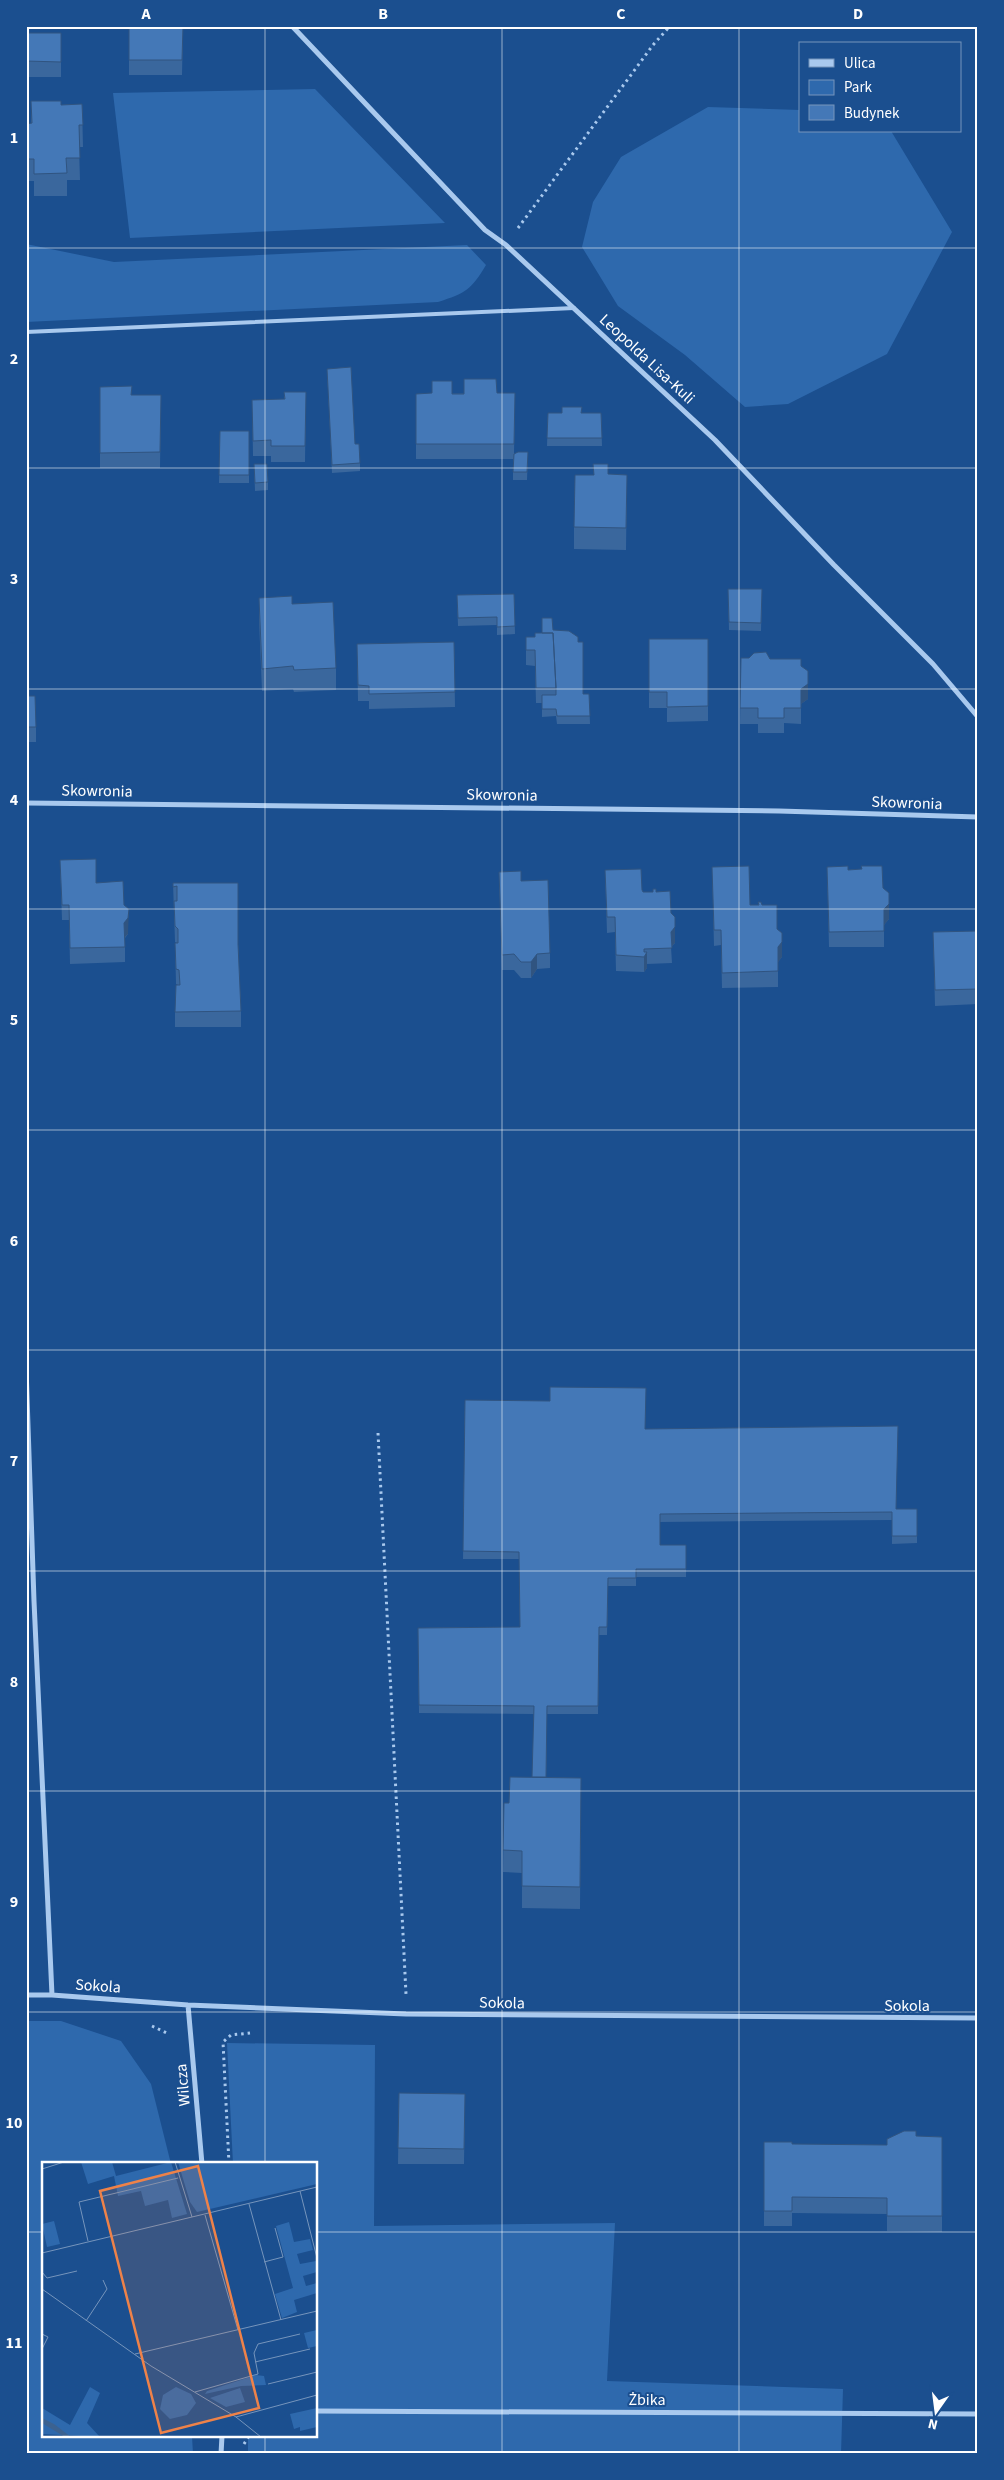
<svg xmlns="http://www.w3.org/2000/svg" width="1004" height="2480" viewBox="0 0 1004 2480" font-family="'Source Sans 3',sans-serif">
<style>
.green{fill:#2e69ad}
.lines{fill:none;stroke-linecap:round;stroke-linejoin:round}
.path{stroke:#a9c9ee;stroke-width:3;stroke-dasharray:2.5 4;stroke-linecap:butt}
.lane{stroke:#a9c9ee;stroke-width:4}
.street{stroke:#a9c9ee;stroke-width:5}
.wall{fill:#3a679d}
.shaded-wall{fill:#305480}
.building{fill:#4478b7;stroke:#305480}
.grid{fill:none;stroke:#fff;stroke-width:1;stroke-opacity:0.55}
.labels{text-anchor:middle;dominant-baseline:central;stroke-width:4;stroke-linejoin:round;paint-order:stroke}
.street-label{font-size:16px;fill:#fff;stroke:#1b4f8f}
.inset-road{fill:none;stroke:#7695bc;stroke-width:1}
.view{fill:#ee8249;fill-opacity:0.15;stroke:#ee8249;stroke-width:2.5}
.inset-edge{fill:none;stroke:#fff;stroke-width:2.5}
.neatline{fill:none;stroke:#fff;stroke-width:2}
.grid-label{font-size:16px;text-anchor:middle;font-weight:bold;fill:#fff}
</style>
<rect width="100%" height="100%" fill="#1b4f8f"/>
<path class="green" d="M315 89 445 223 130 238 113 93Z
M708 107 800 110V131H891L952 232 887 354 788 404 745 407 685 355 618 306 582 247 593 202 621 157Z
M26 244 114 262 467 245 486 265C471 290 466 293 438 302L26 322Z
M61 2021 121 2041 151 2084 171 2164H44V2436H192L193 2454H26V2021Z
M227 2043 375 2045 374 2226 615 2223 607 2381 843 2389 841 2454H248V2436H316V2164H233Z"/>
<g class="lines">
<path class="path" d="M518 228 653 45 670 26
M378 1433 406 1994
M152 2026 169 2034
M229 2164 223 2042 231 2035 250 2033
M244 2444 249 2436"/>
<path class="lane" d="M26 332 574 308"/>
<path class="street" d="M292 26 485 230 506 245 715 440 834 565 933 664 978 717
M26 803 779 811 978 817
M26 1367 34 1601 52 1995
M26 1995H52L188 2005 406 2014 978 2018
M188 2005 202 2164
M316 2411 978 2414
M221 2454 222 2436"/>
</g>
<path class="wall" d="M129 26H183L182 75H129Z
M26 33H61V77H26Z
M31 101 61 105 82 104 83 147H79L80 180H67V196H34V181H26V124H31Z
M327 369 360 463V471L332 473Z
M100 387 132 395H161L160 468H100Z
M284 392H306L305 462H271V456H253L252 400 284 399Z
M515 393 514 454 528 452 527 480H513V459H416V394Z
M548 413H601L602 446H547Z
M220 431H249V483H219Z
M254 464 268 482V490L255 491Z
M608 474 627 475 626 550 574 549V527Z
M728 589H762L761 631 729 630Z
M514 594 515 634 497 635V625L458 626 457 595Z
M259 598 292 604 336 668V690L294 692 293 689 262 691 259 620Z
M542 618 553 630 583 694H589L590 724H557L556 716 542 717V703H536L535 666 526 665V637H535L542 633Z
M649 639H708V721L667 722V708H649Z
M454 642 455 707 369 709V701H358L357 644Z
M741 658 770 659 801 666 808 686V699L801 704V724L784 723V733H758V724H740Z
M26 696 36 727V742H26Z
M60 860 96 883 124 905 128 934 125 938V962L70 964 69 920H62Z
M712 867 750 905H758V902L762 905 777 929 782 957 778 962V987L722 988 721 945 714 946Z
M827 867 848 870 861 869 883 888 889 919 884 925V947H829Z
M605 870 642 890 643 892H656L671 913 675 943 671 947 672 963 647 964V968L644 972 616 971 615 932 607 933Z
M499 872 521 881 550 953V968L537 969 531 978H521L514 970H502Z
M173 883 238 944 241 1011V1027H175V1012L178 985 176 984 175 943H177L175 942Z
M978 931V1004L935 1006 933 932Z
M465 1400 645 1429 896 1509H917V1543L892 1544V1520L660 1522V1545H686V1577H636V1586H608L607 1635H599L598 1714H547L546 1778H581L580 1909 522 1908V1873L503 1872 504 1803H509L532 1777 534 1714 419 1713 418 1628 520 1627 519 1559H463Z
M399 2093 465 2094 464 2164H398Z
M916 2136 942 2137V2232L887 2231V2214L792 2213V2226H764V2142L792 2144 887 2145Z"/>
<path class="shaded-wall" d="M808 671V699L801 704V689Z
M889 893V919L884 925V909Z
M129 909 128 934 124 938V923Z
M675 927V943L671 947V932Z
M782 933V957L778 962V947Z
M647 952V968L644 972V957Z
M537 954V969L531 978V962Z"/>
<path class="building" d="M129 26H183L182 60H129Z
M26 33H61V62L26 61Z
M31 101H61V105L82 104 83 125H79L80 158H66L67 173 34 174V159H26V124L32 123Z
M351 367 355 444H359L360 463 332 465 327 369Z
M464 379H496L497 393H515L514 444H416V394L432 393V381H452V394H464Z
M132 386 131 395H161L160 452 100 453V387Z
M284 392H306L305 446H271V440L253 441 252 400 285 399Z
M562 407H582L581 413H601L602 438H547L548 413H562Z
M220 431H249V475H219Z
M518 452H528L527 472H513L514 454Z
M254 464H267L268 482 255 483Z
M593 464H608V474L627 475 626 528 574 527 575 475H594Z
M728 589H762L761 623 729 622Z
M514 594 515 626 497 627V617L458 618 457 595Z
M292 596V604L333 602 336 668 294 670 293 666 262 669 259 598Z
M542 618H552L553 630 569 631 578 637V642H583V694H589L590 716H557L556 709H542V695H556V688L553 633H542Z
M535 633H553L556 688H536L535 650H526V637H535Z
M649 639H708V706L667 707V692H649Z
M454 642 455 692 369 694V686L358 685 357 644Z
M766 652 770 659H801V666L808 671V684L801 689V708H784V718H758V708H740L741 658H749L754 653Z
M26 696H35L36 727H26Z
M96 859V883L123 881 124 905 129 909 128 918 124 923 125 947 70 948 69 905H62L60 860Z
M749 866 750 905H759L758 902H761L762 905H777V929L782 933V942L778 947V971L722 973 721 930H714L712 867Z
M848 866V870L862 869 861 866H882L883 888 889 893V904L884 909V931L829 932 827 867Z
M641 869 642 890 643 892H653V889H656V892L670 891 671 913 675 917V927L671 932 672 948 644 949V952H647L644 957 616 955 615 917H607L605 870Z
M521 871V881L548 880 550 953 537 954 531 962H521L514 954 502 955 499 872Z
M173 883H238V944L241 1011 175 1012 176 985H180L179 970 176 969 175 943H178V929L175 926 174 901H177V886L173 887Z
M978 931V989L935 990 933 932Z
M550 1387 646 1388 645 1429 898 1426 896 1509H917V1536H892V1512L660 1514V1545H686V1569H636V1578H608L607 1627H599L598 1706H547L546 1777H532L534 1706 419 1705 418 1628 520 1627 519 1552 463 1551 465 1400 550 1401Z
M510 1777 581 1778 580 1887 522 1886V1851L503 1850 504 1803H509Z
M399 2093 465 2094 464 2149 398 2148Z
M904 2131H916V2136L942 2137V2216H887V2198L792 2197V2211H764V2142H792V2144L887 2145V2139Z"/>
<path class="grid" d="M265 26V2164M502 26V2454M739 26V2454M26 248H978M26 468H978M26 689H978M26 909H978M26 1130H978M26 1350H978M26 1571H978M26 1791H978M26 2012H978M26 2232H44M316 2232H978M265 2436V2454"/>
<g class="labels">
<g class="street-label">
<text transform="translate(647 359) rotate(43)">Leopolda Lisa-Kuli</text>
<text transform="translate(97 791) rotate(1)">Skowronia</text>
<text transform="translate(502 795) rotate(1)">Skowronia</text>
<text transform="translate(907 803) rotate(2)">Skowronia</text>
<text transform="translate(98 1986) rotate(4)">Sokola</text>
<text transform="translate(502 2003) rotate(1)">Sokola</text>
<text x="907" y="2006">Sokola</text>
<text transform="translate(183 2085) rotate(-95)">Wilcza</text>
<text x="647" y="2400">Żbika</text>
</g>
</g>
<g transform="translate(42 2162)">
<rect width="275" height="275" fill="#1b4f8f"/>
<path d="M39 0H70L74 14 129 0 145 52 130 56 126 38 103 44 99 29 76 34 72 14 46 22ZM136 0H275V22L155 50 148 40ZM12 59 18 82 5 85 0 62ZM247 60 252 80 268 77 271 88 255 92 258 102 274 99 275 110 261 114 264 124 275 121V131L252 138 255 150 240 156 233 132 251 126 234 64ZM275 168V184L266 186 262 171ZM214 213 222 214 224 223 199 224 163 232 165 229ZM48 225 58 231 45 261 58 275 0 272V246L28 263ZM134 225 149 232 154 241 145 253 128 257 118 247 121 233ZM198 226 203 240 184 245 168 236ZM275 246V265L258 269V265L252 267 248 252Z" fill="#2e69ad"/>
<path d="M0 256 12 262 29 275H23L0 261Z" fill="#3c6290"/>
<path class="inset-road" d="M133 0 150 55M0 7 22 0M258 29 275 96M207 42 239 158M163 53 196 168M46 79 37 40 136 16M0 91 275 25M222 100 241 95 233 66M0 110 5 116 35 109M0 127 109 204 194 255 219 275M44 159 65 127 61 118M0 172 6 175 0 187M93 192 275 149M213 200 268 187M226 222 275 210M153 230 216 212 212 191 216 182 258 172M194 255 275 233"/>
<path class="view" d="M156 4 217 246 119 271 58 29Z"/>
<rect width="275" height="275" class="inset-edge"/>
</g>
<rect width="1004" height="2480" fill="none" stroke="#1b4f8f" stroke-width="55"/>
<rect x="799" y="42" width="162" height="90" fill="#1b4f8f" stroke="#7695bc"/>
<rect x="809" y="59" width="25" height="8" fill="#a9c9ee" stroke="#7695bc"/>
<text x="844" y="68" font-size="15" fill="#ffffff">Ulica</text>
<rect x="809" y="80" width="25" height="15" fill="#2e69ad" stroke="#7695bc"/>
<text x="844" y="92" font-size="15" fill="#ffffff">Park</text>
<rect x="809" y="105" width="25" height="15" fill="#4478b7" stroke="#7695bc"/>
<text x="844" y="118" font-size="15" fill="#ffffff">Budynek</text>
<g transform="translate(936 2412) rotate(194)" stroke="#1b4f8f" stroke-width="4" paint-order="stroke">
<path d="M0-4L9 19L0 12L-9 19Z" fill="#ffffff"/>
<text y="-8" font-size="14" font-weight="bold" text-anchor="middle" fill="#ffffff">N</text>
</g>
<rect x="28" y="28" width="948" height="2424" class="neatline"/>
<g class="grid-label">
<text x="146" y="19">A</text>
<text x="383" y="19">B</text>
<text x="621" y="19">C</text>
<text x="858" y="19">D</text>
<text x="14" y="143">1</text>
<text x="14" y="364">2</text>
<text x="14" y="584">3</text>
<text x="14" y="805">4</text>
<text x="14" y="1025">5</text>
<text x="14" y="1246">6</text>
<text x="14" y="1466">7</text>
<text x="14" y="1687">8</text>
<text x="14" y="1907">9</text>
<text x="14" y="2128">10</text>
<text x="14" y="2348">11</text>
</g>
</svg>
